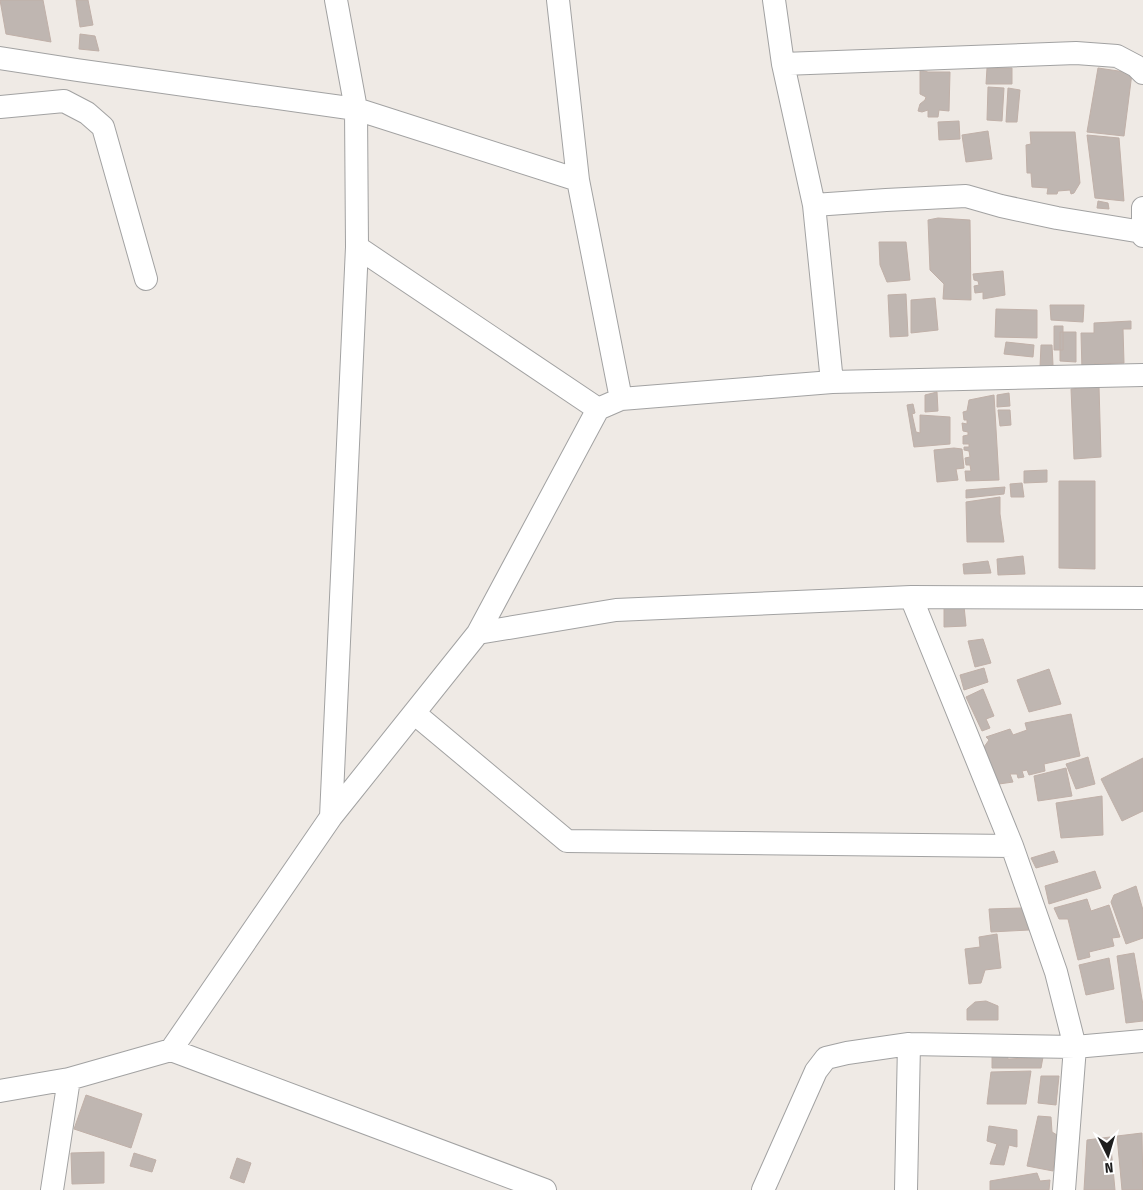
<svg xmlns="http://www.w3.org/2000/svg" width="1143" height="1190" viewBox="0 0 1143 1190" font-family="'Fira Sans Condensed',sans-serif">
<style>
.building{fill:#bfb6b1;stroke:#c0b0a8}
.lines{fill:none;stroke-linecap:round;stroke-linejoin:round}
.minor-casing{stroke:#a2a2a2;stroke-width:24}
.minor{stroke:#fff;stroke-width:22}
</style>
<rect width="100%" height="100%" fill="#efeae5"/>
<path class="building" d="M0 0H43L51 42 6 34Z
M76 0H88L93 25 80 27Z
M80 34 95 36 99 51 79 49Z
M987 68H1012V84H986Z
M1098 68 1132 73 1124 136 1087 132Z
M920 70 928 72H950L949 111 939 110 938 117H928V110L922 112 918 111 920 104 925 100 926 97 920 94Z
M988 87 1004 88 1002 121 987 120Z
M1008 88 1020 90 1017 122H1006Z
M959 121 960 139 939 140 938 122Z
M988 131 992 159 966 162 962 135Z
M1030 132H1075L1080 183 1074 193 1071 194 1070 190 1058 191 1057 194H1047L1048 188 1032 187 1031 173H1027L1026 145 1031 144Z
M1087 135 1119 138 1124 201 1095 198Z
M1098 201 1108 203 1109 209 1097 208Z
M938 218 970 220 971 300 943 299 944 284 930 270 928 220Z
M879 242H906L910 280 887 282 880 265Z
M1003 271 1005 295 983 299V292L975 293 974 286 979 285 978 281 974 280 973 274Z
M906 294 908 336 890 337 888 295Z
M935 298 938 330 911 333V300Z
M1050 305H1084L1083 322 1051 320Z
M996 309 1037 310V338L995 337Z
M1131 321V329H1123L1124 363 1094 364 1095 370 1082 371 1081 333H1094V323Z
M1054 326H1063V350H1054Z
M1060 332H1076V362L1060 361Z
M1006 342 1034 345 1033 357 1004 354Z
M1041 345H1052L1053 365 1040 367Z
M1099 386 1101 457 1074 459 1071 389Z
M937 392 938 411 925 412V395Z
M1009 393 1010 406 997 407V395Z
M994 395 999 480 966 481 965 471H971L970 465H966L965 458 970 457 969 451 964 450V447H969V444H963V436L968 435V432L963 431 962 423 967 424V420H964L963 412 967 411 969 400Z
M913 404 915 413 912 414 916 432 920 433V415L950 417V444L914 447 907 405Z
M998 410H1010L1011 425 1000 426Z
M954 448 962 449 964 468 956 469 958 480 937 482 934 450Z
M1047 470V482L1024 483V471Z
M1059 481H1095V569L1059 568Z
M1022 483 1024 497H1011L1010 484Z
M1005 487 1004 494 966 498V490Z
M1000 497V514L1004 542H967L966 502Z
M1023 556 1025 574 998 575 997 559Z
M988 561 991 573 964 574 963 564Z
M964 606 966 626 944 627V607Z
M983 639 991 663 975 667 968 641Z
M984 668 988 682 964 690 960 675Z
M1049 669 1061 704 1029 712 1017 680Z
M983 689 994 716 986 719 990 728 982 731 966 697Z
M1071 714 1080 756 1044 764 1045 771 1029 775 1027 770 1022 771 1024 777 1018 778 1017 774H1010L1013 782 999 784 984 747 989 740 986 737 1010 729 1013 735 1027 730 1025 723Z
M1088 757 1095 784 1076 789 1066 764Z
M1143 758V811L1122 821 1101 779Z
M1066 768 1072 796 1038 801 1034 776Z
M1102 796 1103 835 1061 838 1056 803Z
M1054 851 1058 862 1036 868 1031 858Z
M1095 871 1101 888 1049 904 1045 886Z
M1136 886 1143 910V938L1126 944 1111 902 1114 895Z
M1087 899 1091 911 1109 905 1120 937 1112 938 1114 946 1089 952 1090 957 1078 960 1068 919H1059L1054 908Z
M1022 908 1029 930 991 932 989 909Z
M997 934 1001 968 985 970 981 983 969 984 965 949 980 947 979 937Z
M1134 953 1143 1005V1021L1126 1023 1117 956Z
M1109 958 1114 989 1086 995 1079 965Z
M986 1001 998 1006V1020H967V1009L975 1002Z
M1007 1050 1008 1059 1043 1057 1041 1068H992V1051Z
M1031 1071 1026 1104H987L991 1072Z
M1041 1076H1059L1056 1105 1038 1103Z
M86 1095 142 1114 131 1148 74 1129Z
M1038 1116 1051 1117 1052 1132 1057 1135 1053 1171 1027 1166Z
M989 1126 1017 1130V1147L1009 1145 1004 1165 990 1164 997 1144 987 1141Z
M1142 1133 1143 1190H1122L1117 1136Z
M1110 1137 1115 1190H1084L1087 1140Z
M104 1152V1183L72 1184 71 1153Z
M134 1153 156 1160 152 1172 130 1166Z
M237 1158 251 1163 244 1183 230 1178Z
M1037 1173 1040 1181 1050 1180 1049 1190H990V1181Z"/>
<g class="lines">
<g class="minor-casing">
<path id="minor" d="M558 0 578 180 621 399
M774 0 783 64 814 205 832 382
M0 58 77 70 356 109 578 180
M783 64 1076 53 1117 56 1136 66 1143 73
M0 107 64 101 87 113 103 127 146 279
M814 205 886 200 966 196 1001 206 1057 218 1142 232
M1143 208V236
M357 247 598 409
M911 597 1012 846 1056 972 1075 1047 1064 1190
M478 633 616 610 911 597 1143 598
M414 713 567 841 1012 846
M331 817 357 247 356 109 336 0
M171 1050 331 817 478 633 598 409 621 399 832 382 1143 375
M0 1091 69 1079 171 1050 545 1190
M52 1190 69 1079
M763 1190 816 1071 826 1058 847 1053 909 1044 1075 1047 1143 1041
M906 1190 909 1044"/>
</g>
<use href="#minor" class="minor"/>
</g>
<g transform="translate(1108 1155) rotate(175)" stroke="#ffffff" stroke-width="4" paint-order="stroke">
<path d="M0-4L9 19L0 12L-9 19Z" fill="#1e1e1e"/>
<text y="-8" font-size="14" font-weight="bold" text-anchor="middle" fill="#1e1e1e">N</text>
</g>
</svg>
